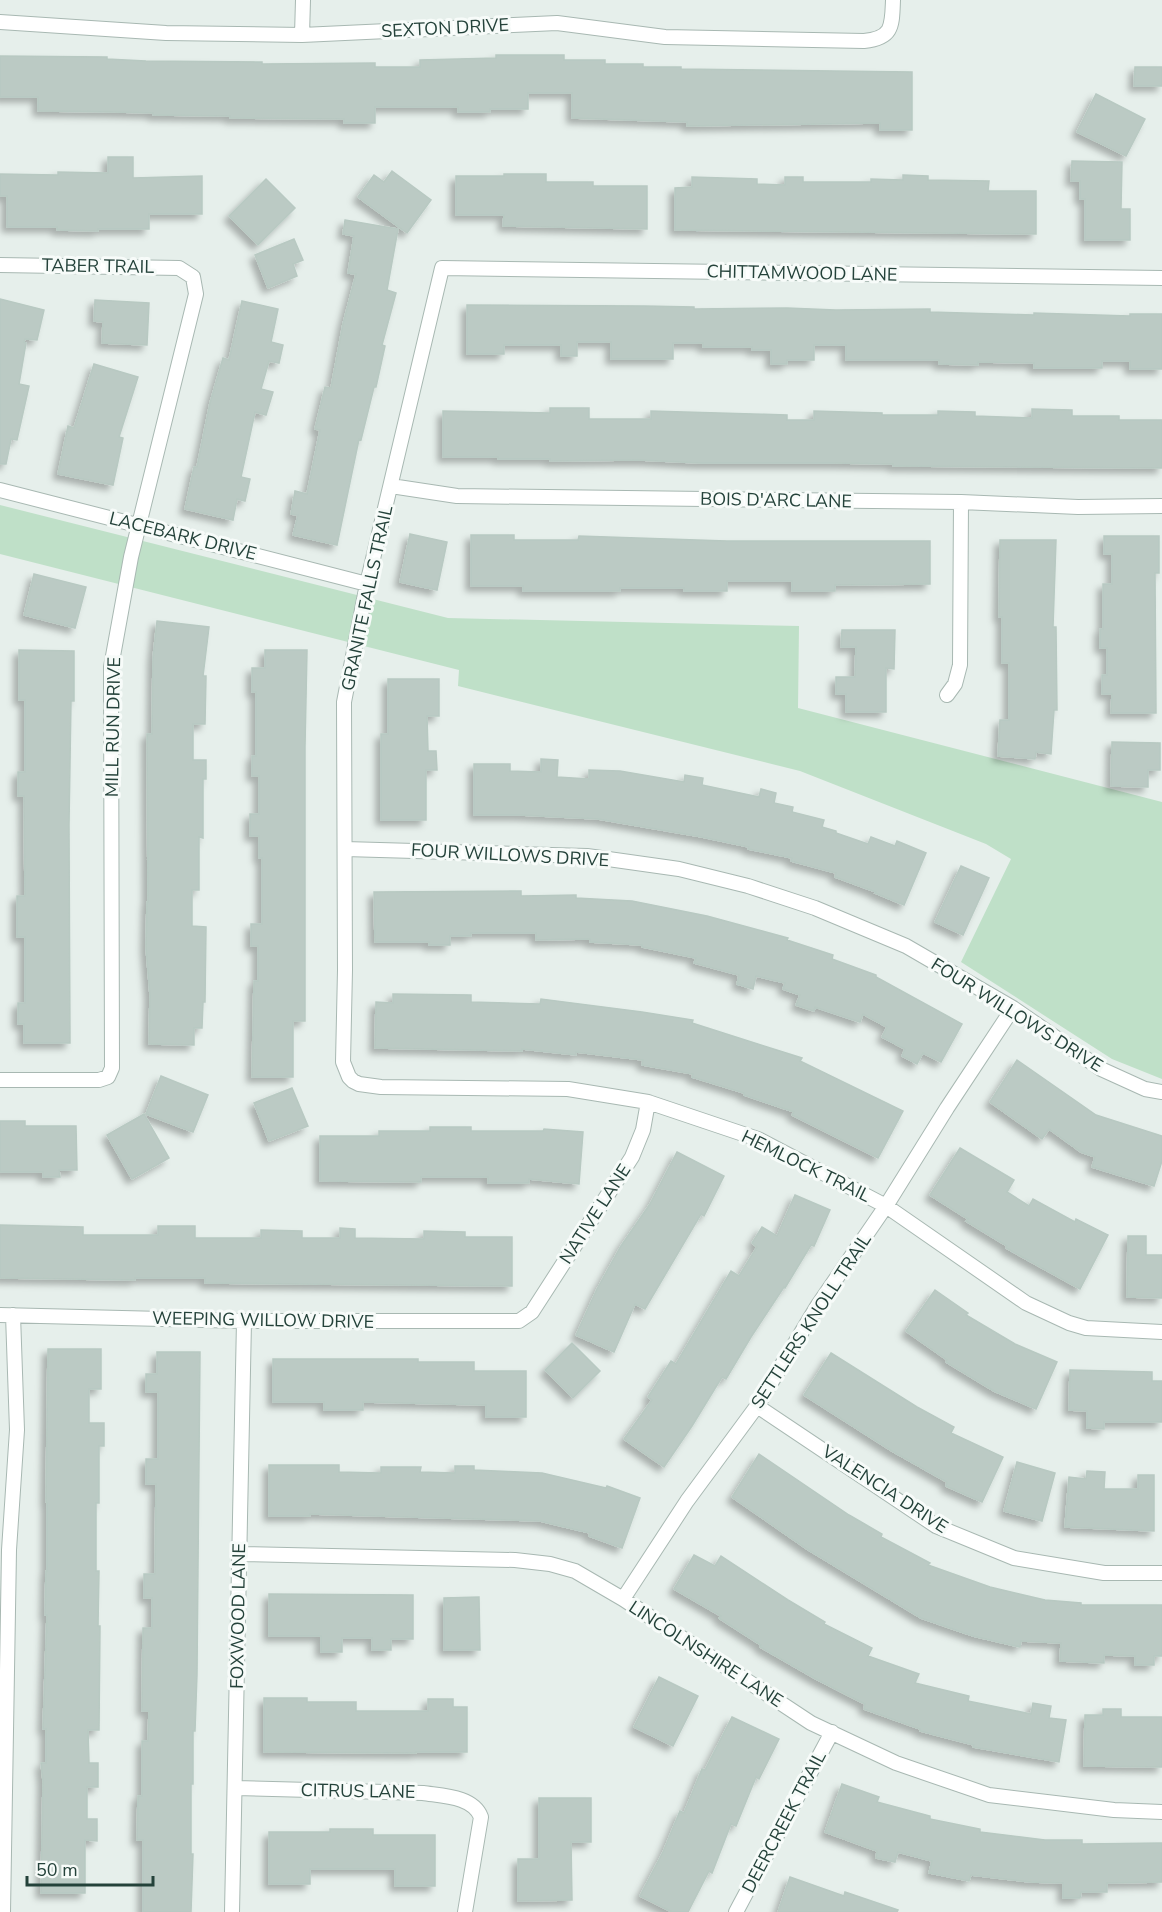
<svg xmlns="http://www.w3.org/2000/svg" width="1162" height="1912" viewBox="0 0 1162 1912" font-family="'Nunito Sans',sans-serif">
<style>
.green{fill:#bfe0c8}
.building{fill:#bbcac4;stroke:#b8c9c2;stroke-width:1.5;filter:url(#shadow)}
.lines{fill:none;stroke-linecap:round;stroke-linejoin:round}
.street-casing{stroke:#a8b8b2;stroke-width:16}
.street{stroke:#fff;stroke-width:14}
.labels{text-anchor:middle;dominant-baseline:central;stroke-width:6;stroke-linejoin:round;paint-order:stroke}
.street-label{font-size:18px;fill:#24423a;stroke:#f7fbf9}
</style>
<defs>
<filter id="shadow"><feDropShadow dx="-5" dy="5" stdDeviation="3" flood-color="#0004"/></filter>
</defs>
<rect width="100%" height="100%" fill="#e6efeb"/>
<path class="green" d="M0 505 448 618 799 626 798 708 1162 802V1079L1112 1059 961 962 1011 859 986 844 800 771 458 686 459 670 0 554Z"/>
<path class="building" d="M496 55H564V60H605V64H643V67H681V69L912 72V130H880V123L687 126V122L572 118V93H528V109H490V112H458V107H375V123H344V119L230 118V116L153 115V113L115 112 38 111V97H0V56L107 57V59L146 61 262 62V64L375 63V67H420V60L496 58Z
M1135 67H1162V86H1134Z
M1096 94 1145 119 1126 156 1077 132Z
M108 157H133V178L202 176V214H149V229H98V231L57 230V227H7V196H0V174L58 175V172L108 173Z
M1072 161 1122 162 1121 209H1130V240H1085V199H1080V181H1071Z
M392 171 431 200 407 233 358 197 374 175 384 182Z
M504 174H546V182H593V186H647V229L503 226 504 215H456V176H504Z
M903 175 928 176V180L989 181 988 191H1036V234L675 230V188L692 187V177L757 179V184L785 185V177H803V182H871V179L903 180Z
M266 179 295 208 258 245 229 216Z
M345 220 398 229 387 290 396 293 382 345 385 346 376 387H374L361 440 359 439 337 545 293 535 298 515 291 514 295 491 307 494 320 430 315 429 325 387 331 388 343 324 356 274 348 273 354 236 343 234Z
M294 239 303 260 293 264 297 276 268 288 255 255Z
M0 299 44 310 37 340 25 339 24 342 26 343 19 384 29 386 17 440 11 439 6 464H0Z
M95 300 149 303 147 345 102 343 103 322 94 321Z
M242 301 278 309 271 342 283 345 279 363 269 361 261 389 273 392 266 415 255 412 241 477 250 479 245 501 237 499 233 520 185 509 194 467H197L210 403 223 358 229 360Z
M467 305 645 306 694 307V309L787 308 836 310 930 309V312L1034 315V313L1130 316V314H1162V369H1130V361H1102V368H1034V363L978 362V365L939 364V360H846V345H814V360H787V364H771V350H752V347H703V343H673V359H611V342H577V356H561V345H504V354H467Z
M94 364 138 377 119 437 123 438 113 485 58 474 68 426 74 428Z
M550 408H589V419H651V411L787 415V420H814V411L882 413V415H938V411L975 412V416L1032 418V409L1072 410V416H1119V420H1162V468L893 466V464L833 463H700L639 460 550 461V459H498V457H443V411L550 413Z
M410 534 447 542 437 590 400 582Z
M471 535H514V540H578L579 536 727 541H930V584L835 585V591H792V581H727V591H684V588H620V591H523V586H471Z
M1104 536H1159V573H1155L1156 713H1111L1112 694H1102V675H1107V648H1100V629H1103V584H1112V554H1104Z
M1000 540H1056L1053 627H1056L1057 710H1054L1051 754 1036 752 1035 759 998 756 1000 720H1009V663H1002V617H999Z
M34 574 86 587 75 628 24 615Z
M157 621 209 627 203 676H206L205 724H193V760H206V779H203V838L199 837V890H192V926L206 927 205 1002H203L202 1028H194V1045L149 1044 150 995 146 947 147 902H148L147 734H152L153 658Z
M842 630H895L894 669 886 668V712H846V694H836V677H855L856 647H841Z
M19 650 74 651V701H71L69 825 70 1043H24V1024H18V1003H25V937H17V896H25L24 796H18V772H25V700H19Z
M265 650H307L305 747V1021H293V1077H252L254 981H258V946H251V924H262V858H259V836H250V814H259V776H252V756H256V692H252V668H265Z
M388 679H439V716H427L428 751H436L437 770H426V820H381V734H388Z
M1112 742 1160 743V770H1148V787L1111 786Z
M541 759 558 760 557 777 589 779V770L620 771 684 782 685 775 703 778 702 785 759 797 761 789 776 793 774 803 793 807 792 812 824 820 822 827 836 831V833L868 844 871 837 895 846 897 841 926 853 904 905 875 893 876 892 835 877 836 873 791 861 792 858 748 849 749 847 702 837 598 819 520 815H474V764H510V771L541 772Z
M961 866 989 878 963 935 935 922Z
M521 891V896L576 895V898L632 901 707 916 788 938 787 940 833 955 832 959 876 975V977L962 1024 941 1062 923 1053 917 1064 902 1056 905 1049 882 1037 887 1027 863 1014 860 1022 815 1007 814 1011 796 1005 800 995 783 989 785 983 756 976 753 989 737 984 739 975 694 963 696 958 642 947V945L590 942V939L536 940V933H471V936H450V945H429V942H375L374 892Z
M393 994 471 995V1002L540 1004 541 999 642 1012 693 1020 692 1023 802 1058 800 1061 903 1111 878 1158 792 1115 794 1112 744 1095V1093L692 1077 693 1074 642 1065 643 1060 576 1052V1055L522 1049V1051L375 1048 376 1002 393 1003Z
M1017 1060 1096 1115 1162 1136V1161L1154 1186 1092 1167 1095 1157 1081 1152 1049 1129 1042 1139 990 1102Z
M161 1076 208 1095 193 1132 146 1114Z
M292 1088 308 1126 269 1141 254 1103Z
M144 1114 169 1158 132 1179 107 1135Z
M0 1121H25V1126H76L77 1170H59L60 1177H43V1172H0Z
M430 1127H471V1131H543L544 1129 583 1132 579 1184 529 1179V1183H488V1177H421V1182L320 1181V1136H379V1131H430Z
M960 1148 1014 1180 1007 1192 1029 1206 1033 1199 1075 1222 1076 1219 1108 1235 1080 1289 1006 1248 1007 1246 966 1221 968 1219 930 1195Z
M677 1152 724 1176 704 1216 701 1214 645 1309 635 1304 614 1352 576 1335 597 1289 621 1246 650 1204Z
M795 1195 830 1210 814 1246 811 1245 785 1288 784 1287 751 1337 726 1379 722 1377 692 1426 664 1467 624 1439 652 1400 648 1397 671 1361 676 1364 731 1271 739 1276 757 1247 752 1243 762 1227 777 1236Z
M0 1225 83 1227V1235H158V1226H195V1238H261V1230L302 1231V1238H340V1228L355 1229V1238L424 1239V1231L465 1232V1237H512V1286L205 1283V1278H135V1280L0 1278Z
M1128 1236H1146V1255H1162V1298L1127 1297Z
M935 1290 968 1313 966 1315 1015 1344 1057 1362 1036 1409 994 1391 946 1362 947 1360 906 1331Z
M572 1343 600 1371 573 1398 545 1370Z
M48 1349H101V1389H89V1423H104V1446H99V1503H96V1571H99L98 1626H100L99 1730H88L89 1763H98V1787H87V1819H97V1841L85 1840V1893H41L43 1781 41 1763H46V1729H43L47 1615H45L46 1571H47V1503L46 1502Z
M157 1352H200L197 1674 195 1731H193V1784H191V1854H193L191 1912H143V1840H137L138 1796H142V1741H148L149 1711H142L143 1628H152V1598H144V1574H155L156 1484H146V1459H158V1392H146V1374H157Z
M831 1353 917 1407 954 1427 951 1433 1003 1457 982 1502 946 1486 947 1482 892 1451 804 1395Z
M273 1359H418V1362H474V1371H526V1417H486V1405L363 1402V1410H324V1402H273Z
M1070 1370 1152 1372V1381H1162V1422H1104V1429L1087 1428V1411L1069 1410Z
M759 1454 849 1515 882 1534 881 1537 930 1563 928 1565 990 1587 1045 1600 1081 1603V1605H1162V1656H1154V1665H1135V1656L1104 1655V1663L1060 1661 1061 1643 1021 1641 1020 1647 973 1636 921 1618 807 1549 732 1497Z
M1017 1462 1055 1473 1042 1521 1004 1511Z
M269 1465H339V1472L381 1473V1467H421L420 1472 455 1473V1466H474V1470L542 1473 606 1488 607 1486 640 1498 622 1548 589 1536 590 1533 540 1521 310 1514V1516H269Z
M1087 1471 1105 1472 1104 1489H1138V1475H1154V1531L1065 1527 1069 1477 1086 1479Z
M694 1555 715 1566 721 1556 788 1600 825 1622 824 1624 872 1648 868 1656 919 1674 915 1683 969 1696 968 1701 1031 1714 1033 1703 1051 1706 1049 1718 1066 1720 1059 1762 973 1747 974 1745 920 1731V1729L864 1709 865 1704 816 1679 760 1647 761 1645 719 1618 721 1616 674 1589Z
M269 1594 413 1595V1639H391V1650H372V1638H342V1652H321V1636H269Z
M479 1597 480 1650H444V1598Z
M659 1677 698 1696 673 1746 634 1727Z
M264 1698H307V1702H356V1711H428V1699H453V1707H467V1752H416V1753L264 1752Z
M1103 1709H1121V1717H1162V1767L1084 1766 1085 1715H1103Z
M732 1717 779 1739 759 1779 756 1777 736 1826 731 1824 712 1873 709 1871 688 1912H672L640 1896 663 1852 680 1811 684 1813 702 1769 705 1770Z
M842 1784 879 1797 877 1802 930 1816V1819L980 1829V1832L1045 1840H1082V1844L1162 1843V1882L1107 1883V1892H1081L1080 1898H1063V1883L1030 1882 971 1875 969 1881 929 1873 932 1861 898 1852 895 1862 876 1858 877 1851 825 1832Z
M539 1798H591V1842H571L572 1900 518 1901V1859H539Z
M330 1829H373V1835H435V1886H395V1869H310V1884H269V1832H330Z
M790 1877 844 1896 845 1892 898 1910 897 1912H778Z"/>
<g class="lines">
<g class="street-casing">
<path id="street" d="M0 22 166 33 302 35 557 23 665 37 864 41C893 38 892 26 893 0
M302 35 303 0
M0 265 179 268 193 277 196 294 131 557 111 667 112 1068 108 1077 99 1080H0
M1162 278 442 268 367 584 344 702 345 970 343 1062 349 1077 353 1081 359 1084 381 1087 568 1089 648 1102 758 1139 886 1206 1026 1303 1069 1323 1086 1328 1162 1332
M391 486 457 496 961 502 1078 507 1162 506
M0 490 367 584
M947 695 955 684 960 665 961 502
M345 849 587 856 679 869 748 886 815 908 906 946 1013 1008 1101 1069 1145 1089 1162 1092
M0 1315 244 1321H519L532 1312 632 1157 643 1130 648 1102
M757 1406 936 1526 1014 1558 1104 1573H1162
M239 1554 515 1560 550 1564 575 1571 623 1599 811 1723 896 1763 989 1795 1114 1810 1162 1812
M623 1599 687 1501 757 1406 818 1305 886 1206 947 1108 1013 1008
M235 1788 423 1793C442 1796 473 1796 481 1817L465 1912
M3 1912 9 1550 17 1430 13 1315
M232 1912 244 1321
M736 1912 832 1732"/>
</g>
<use href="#street" class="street"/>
</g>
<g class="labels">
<g class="street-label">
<text transform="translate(445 28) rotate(-3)">SEXTON DRIVE</text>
<text transform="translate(98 266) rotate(1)">TABER TRAIL</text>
<text transform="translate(802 273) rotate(1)">CHITTAMWOOD LANE</text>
<text transform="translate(776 500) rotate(1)">BOIS D'ARC LANE</text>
<text transform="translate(183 536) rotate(14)">LACEBARK DRIVE</text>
<text transform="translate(367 598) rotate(-78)">GRANITE FALLS TRAIL</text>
<text transform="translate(113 727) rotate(-89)">MILL RUN DRIVE</text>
<text transform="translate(510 855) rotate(3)">FOUR WILLOWS DRIVE</text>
<text transform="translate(1017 1015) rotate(32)">FOUR WILLOWS DRIVE</text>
<text transform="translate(806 1166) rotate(26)">HEMLOCK TRAIL</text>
<text transform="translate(595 1214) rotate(-57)">NATIVE LANE</text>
<text transform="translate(263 1320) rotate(1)">WEEPING WILLOW DRIVE</text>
<text transform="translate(811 1321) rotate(-57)">SETTLERS KNOLL TRAIL</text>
<text transform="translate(885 1489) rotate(33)">VALENCIA DRIVE</text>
<text transform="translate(238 1616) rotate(-89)">FOXWOOD LANE</text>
<text transform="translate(706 1654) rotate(33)">LINCOLNSHIRE LANE</text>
<text transform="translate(358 1791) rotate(1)">CITRUS LANE</text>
<text transform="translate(784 1822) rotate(-62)">DEERCREEK TRAIL</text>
</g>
</g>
<path d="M27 1876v9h126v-9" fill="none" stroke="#24423a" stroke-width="3"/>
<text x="36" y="1876" font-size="18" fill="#24423a" stroke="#f7fbf9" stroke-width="4.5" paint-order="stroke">50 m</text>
</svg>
